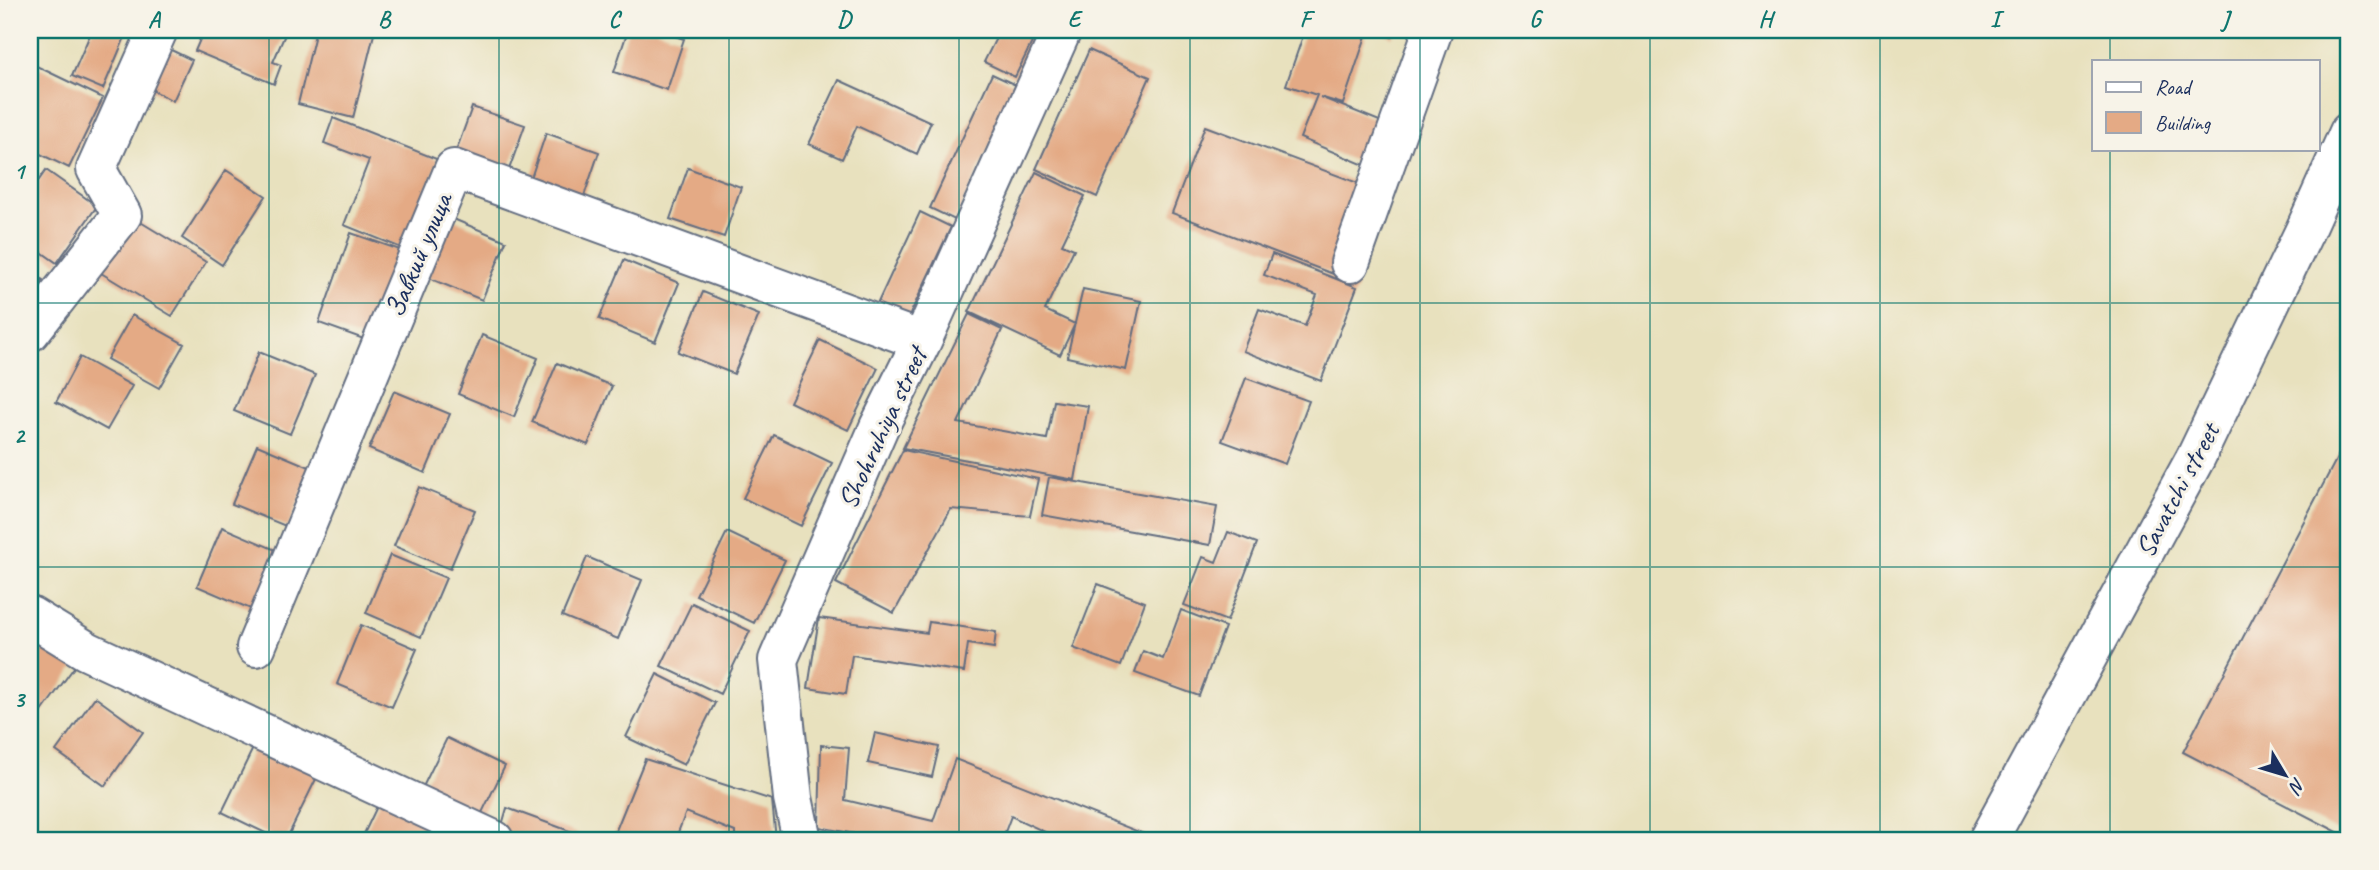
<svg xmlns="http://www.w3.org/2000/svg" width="2379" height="870" viewBox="0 0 2379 870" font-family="Caveat,sans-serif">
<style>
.building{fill:#e4aa85}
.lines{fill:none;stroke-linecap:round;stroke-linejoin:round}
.minor-casing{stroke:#636d80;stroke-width:42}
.minor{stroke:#fff;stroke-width:38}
.grid{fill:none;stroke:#0f766e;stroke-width:2;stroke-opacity:0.55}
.labels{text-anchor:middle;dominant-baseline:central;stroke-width:6;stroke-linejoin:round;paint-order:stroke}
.street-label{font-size:28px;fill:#1b2f5e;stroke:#f7f3e8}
.neatline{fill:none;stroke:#0f766e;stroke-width:2.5}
.grid-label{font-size:23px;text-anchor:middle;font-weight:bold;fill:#0f766e}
</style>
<rect width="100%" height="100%" fill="#f7f3e8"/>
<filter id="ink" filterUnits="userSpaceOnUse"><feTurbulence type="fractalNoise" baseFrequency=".0143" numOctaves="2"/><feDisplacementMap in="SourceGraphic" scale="14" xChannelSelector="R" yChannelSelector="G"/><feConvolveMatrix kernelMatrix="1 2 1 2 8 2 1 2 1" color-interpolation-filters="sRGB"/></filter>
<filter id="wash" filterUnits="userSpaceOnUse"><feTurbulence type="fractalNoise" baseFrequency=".00686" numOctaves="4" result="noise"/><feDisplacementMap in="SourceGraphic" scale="28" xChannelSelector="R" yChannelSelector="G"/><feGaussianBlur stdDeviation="1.57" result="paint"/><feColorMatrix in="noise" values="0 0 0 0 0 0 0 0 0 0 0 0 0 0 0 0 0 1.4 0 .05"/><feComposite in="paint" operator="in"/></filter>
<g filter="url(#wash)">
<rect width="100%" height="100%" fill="#e8e1be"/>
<g id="blocks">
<path class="building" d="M92 30H128L103 89 72 76Z
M204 30H287L273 62 281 65 274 84 195 51Z
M316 30H375L353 118 298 104Z
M628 30H656L684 39 667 90 614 72Z
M1000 30H1038L1015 77 984 62Z
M1305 30H1348L1366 36 1343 104 1320 97 1387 124 1369 167 1300 138 1317 95 1286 85Z
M1379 30H1396L1392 37Z
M169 49 192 60 173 101 150 89Z
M1089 50 1150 77 1097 197 1036 169Z
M30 63 103 98 69 168 30 149Z
M992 74 1018 86 955 220 930 208Z
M839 80 931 122 917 154 857 126 842 159 809 144Z
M472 107 525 125 507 175 454 157Z
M333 118 439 160 404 249 344 225 369 160 324 143Z
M1205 126 1366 186 1333 274 1172 213Z
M546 133 599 152 582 202 529 184Z
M688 168 741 187 724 237 670 219Z
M46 170 97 206 57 263 30 244V193Z
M226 170 266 196 222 265 182 238Z
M1036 172 1085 196 1062 244 1074 249 1045 310 1075 324 1060 355 969 312Z
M920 212 951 227 905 325 874 311Z
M134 218 206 262 172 316 101 273Z
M451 218 506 241 482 300 426 277Z
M351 233 403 251 372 342 319 323Z
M1272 254 1357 287 1321 381 1243 351 1259 309 1305 326 1317 295 1264 275Z
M624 260 679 283 655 342 599 319Z
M30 271 43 280 30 298Z
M1083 289 1141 301 1126 370 1067 357Z
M703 292 759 315 734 374 678 352Z
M969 314 1002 330 958 423 1047 439 1054 401 1088 406 1075 480 903 448Z
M132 315 184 344 159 388 107 359Z
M482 335 538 358 514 417 458 394Z
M820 340 878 368 848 430 790 402Z
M259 352 315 375 290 434 234 411Z
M80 357 132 386 107 430 56 402Z
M557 363 612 386 588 445 532 422Z
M1246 378 1309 401 1285 464 1222 441Z
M394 391 450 414 425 473 369 449Z
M774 435 832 463 801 526 743 498Z
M2349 435V838L2183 752Z
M257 445 312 468 288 527 232 504Z
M903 450 1038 479 1030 516 951 509 894 613 836 583Z
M1049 477 1217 507 1210 545 1042 515Z
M419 487 475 510 450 569 394 546Z
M30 527 37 532 30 542Z
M222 527 278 551 253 610 197 586Z
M727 532 785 560 754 623 696 595Z
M1228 532 1257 543 1227 621 1184 605 1203 557 1216 562Z
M390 555 446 578 421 637 366 613Z
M587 557 642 580 618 639 562 616Z
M1098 584 1145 602 1121 666 1073 648Z
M692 603 750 631 720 694 661 666Z
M1181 610 1225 627 1199 696 1135 673 1143 651 1163 659Z
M819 618 927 633 929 622 996 632 994 648 968 644 964 672 852 655 846 694 808 688Z
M361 625 417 649 392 707 337 684Z
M30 626 80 659 41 713 30 706Z
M657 674 715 703 684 765 626 737Z
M95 697 143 732 105 786 56 751Z
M875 733 939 747 932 777 868 763Z
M447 738 505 766 474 829 416 801Z
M256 742 319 773 286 840H280L222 812Z
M821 745 849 748 845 800 933 821 955 759 1154 838 1153 840H1062L1011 816 1002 840H854L855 834 819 827Z
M645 759 772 800 776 840H735V832L686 812 675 840H612Z
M381 798 445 830 439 840H361Z
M507 808 594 840H523L500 832Z"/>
</g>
</g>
<g filter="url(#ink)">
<use href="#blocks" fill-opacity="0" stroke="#636d80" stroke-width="2"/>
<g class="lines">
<g class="minor-casing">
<path id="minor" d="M1350 263 1433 30
M30 332 122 215 96 169 158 30
M30 616 87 651 494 840
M256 647 454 169 922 341
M802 840 793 798 778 660 879 427 922 341 1062 30
M1988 840 2196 457 2305 230 2349 132"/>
</g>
<use href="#minor" class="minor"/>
</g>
</g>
<path class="grid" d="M269 30V840M499 30V840M729 30V840M959 30V840M1190 30V840M1420 30V840M1650 30V840M1880 30V840M2110 30V61M2110 149V840M30 303H2349M30 567H2349"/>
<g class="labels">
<g class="street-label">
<text transform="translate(418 255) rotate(-67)">Завкий улица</text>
<text transform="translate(882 428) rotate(-65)">Shohruhiya street</text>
<text transform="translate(2177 490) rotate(-62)">Savatchi street</text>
</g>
</g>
<rect width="2379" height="870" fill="none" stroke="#f7f3e8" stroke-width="77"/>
<rect x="2092" y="60" width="228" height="91" fill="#f7f3e8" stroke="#9fa5b1" stroke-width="2"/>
<rect x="2106" y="82" width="35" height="10" fill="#ffffff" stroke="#9fa5b1" stroke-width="2"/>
<text x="2155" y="94" font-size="21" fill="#1b2f5e">Road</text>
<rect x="2106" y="112" width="35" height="21" fill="#e4aa85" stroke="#9fa5b1" stroke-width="2"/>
<text x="2155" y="130" font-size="21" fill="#1b2f5e">Building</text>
<g transform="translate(2285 775) rotate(128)" stroke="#f7f3e8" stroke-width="5" paint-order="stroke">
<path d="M0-5L12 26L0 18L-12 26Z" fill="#1b2f5e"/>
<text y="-10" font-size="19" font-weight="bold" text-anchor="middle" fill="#1b2f5e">N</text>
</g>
<rect x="38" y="38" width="2302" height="794" class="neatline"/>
<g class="grid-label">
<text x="154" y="27">A</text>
<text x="384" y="27">B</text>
<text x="614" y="27">C</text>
<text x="844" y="27">D</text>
<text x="1074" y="27">E</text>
<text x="1305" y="27">F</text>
<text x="1535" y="27">G</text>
<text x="1765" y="27">H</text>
<text x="1995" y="27">I</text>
<text x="2225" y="27">J</text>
<text x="19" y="179">1</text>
<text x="19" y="443">2</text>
<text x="19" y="707">3</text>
</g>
</svg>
